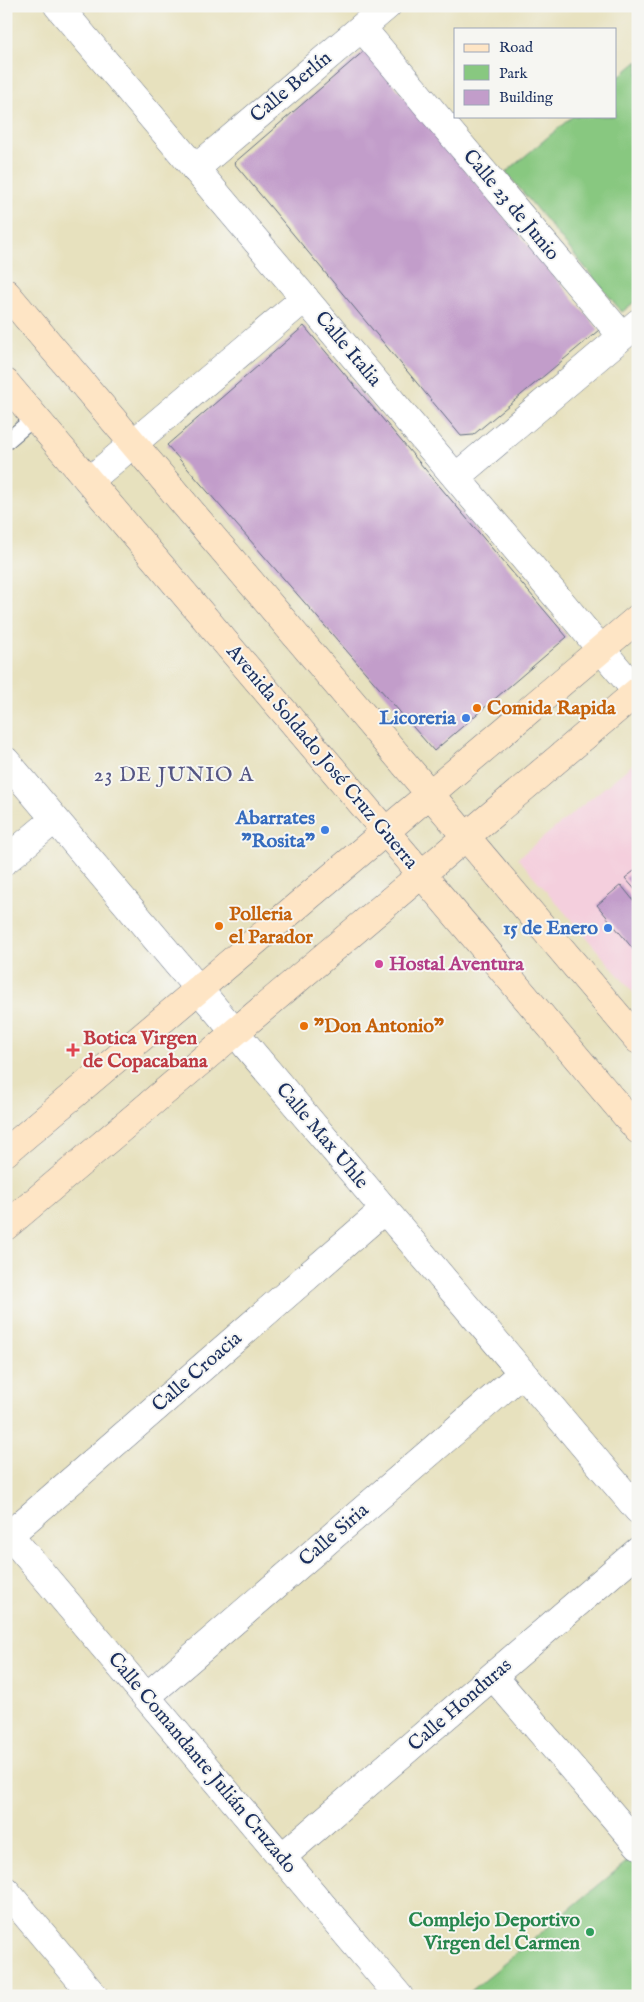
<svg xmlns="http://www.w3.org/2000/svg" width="644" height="2002" viewBox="0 0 644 2002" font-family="'IM FELL English',serif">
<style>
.built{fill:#f4cfdd}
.green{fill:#88c880;stroke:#527c6f}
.building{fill:#c29dca}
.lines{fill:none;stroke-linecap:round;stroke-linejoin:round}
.lane-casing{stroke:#626d80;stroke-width:17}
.street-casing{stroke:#626d80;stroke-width:29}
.secondary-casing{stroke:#626d80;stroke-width:29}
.lane{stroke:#fff;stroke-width:15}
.street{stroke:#fff;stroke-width:28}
.secondary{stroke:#fee5c5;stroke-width:28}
.food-dot{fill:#e8710a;stroke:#f6f6f2;stroke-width:2}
.shop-dot{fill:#3f7fe0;stroke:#f6f6f2;stroke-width:2}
.hotel-dot{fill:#d1479c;stroke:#f6f6f2;stroke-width:2}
.health-dot{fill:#e0444e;stroke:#f6f6f2;stroke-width:2}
.leisure-dot{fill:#2e9e5b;stroke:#f6f6f2;stroke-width:2}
.labels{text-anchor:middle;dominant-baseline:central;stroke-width:4;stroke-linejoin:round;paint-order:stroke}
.street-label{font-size:20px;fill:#1b2f5e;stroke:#f6f6f2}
.food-label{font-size:20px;font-weight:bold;fill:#c56008;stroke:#f6f6f2;text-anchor:start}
.shop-label{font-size:20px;font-weight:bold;fill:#366cbe;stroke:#f6f6f2;text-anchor:end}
.hotel-label{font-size:20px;font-weight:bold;fill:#b23c85;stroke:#f6f6f2;text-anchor:start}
.health-label{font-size:20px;font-weight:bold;fill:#be3a42;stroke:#f6f6f2;text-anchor:start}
.leisure-label{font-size:20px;font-weight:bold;fill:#27864d;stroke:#f6f6f2;text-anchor:end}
.neighbourhood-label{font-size:21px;letter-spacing:1px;fill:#555684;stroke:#f6f6f2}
</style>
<rect width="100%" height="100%" fill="#f6f6f2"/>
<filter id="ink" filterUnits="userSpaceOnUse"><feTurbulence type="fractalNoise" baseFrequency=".02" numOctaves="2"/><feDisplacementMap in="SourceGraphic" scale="10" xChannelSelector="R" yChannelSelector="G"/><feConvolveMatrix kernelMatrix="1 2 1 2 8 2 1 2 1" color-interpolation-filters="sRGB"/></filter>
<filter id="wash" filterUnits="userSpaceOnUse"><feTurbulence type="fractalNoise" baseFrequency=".0096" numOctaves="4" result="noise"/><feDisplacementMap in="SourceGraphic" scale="20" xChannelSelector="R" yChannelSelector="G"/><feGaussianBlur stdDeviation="1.12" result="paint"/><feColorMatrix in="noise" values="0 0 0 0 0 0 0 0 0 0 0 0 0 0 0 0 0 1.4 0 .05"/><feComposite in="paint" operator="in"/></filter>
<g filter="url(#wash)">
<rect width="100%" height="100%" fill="#e7e1be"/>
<path class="built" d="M638 760V998L518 858Z"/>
<path class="green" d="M638 61V299L622 312 506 172 573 116H615V80Z
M630 1859 638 1869V1996H465Z"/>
<g id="blocks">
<path class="building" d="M365 50 599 330 473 435 461 436 234 163Z
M304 326 567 637 434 751 167 445Z
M638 868V893L625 878Z
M621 885 638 906V955L597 905Z"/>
</g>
</g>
<g filter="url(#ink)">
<use href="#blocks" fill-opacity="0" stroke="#626d80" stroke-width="1"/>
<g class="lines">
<g class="lane-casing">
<path id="lane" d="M6 442 35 417"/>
</g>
<g class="street-casing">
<path id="street" d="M58 6 637 692
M362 28 622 336
M195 169 387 6
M456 477 638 323
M89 481 305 298
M6 761 638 1510
M6 860 55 819
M6 1531 399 1996
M9 1535 384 1210
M493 1676 638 1845
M146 1697 522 1373
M282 1857 638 1551
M6 1891 94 1996"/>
</g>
<g class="secondary-casing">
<path id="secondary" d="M6 293 638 1040
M6 383 638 1130
M6 1152 638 618
M6 1226 638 691"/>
</g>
<use href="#lane" class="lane"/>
<use href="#street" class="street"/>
<use href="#secondary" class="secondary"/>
</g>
</g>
<g class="food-dot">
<circle cx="477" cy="708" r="5"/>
<circle cx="219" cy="926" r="5"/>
<circle cx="304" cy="1026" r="5"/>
</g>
<g class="shop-dot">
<circle cx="466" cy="718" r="5"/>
<circle cx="325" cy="830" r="5"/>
<circle cx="608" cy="928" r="5"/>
</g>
<circle class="hotel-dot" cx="379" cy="964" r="5"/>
<path class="health-dot" d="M70.5 1042.5h5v5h5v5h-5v5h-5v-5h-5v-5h5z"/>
<circle class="leisure-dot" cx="590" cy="1932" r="5"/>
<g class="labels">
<g class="street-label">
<text transform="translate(291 87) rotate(-40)">Calle Berlín</text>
<text transform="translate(511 205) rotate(50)">Calle 23 de Junio</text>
<text transform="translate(348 349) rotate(50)">Calle Italia</text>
<text transform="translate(322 757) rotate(50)">Avenida Soldado José Cruz Guerra</text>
<text transform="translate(322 1136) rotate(50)">Calle Max Uhle</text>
<text transform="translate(197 1372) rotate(-41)">Calle Croacia</text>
<text transform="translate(334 1535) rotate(-41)">Calle Siria</text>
<text transform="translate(460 1705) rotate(-41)">Calle Honduras</text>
<text transform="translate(202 1763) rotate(50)">Calle Comandante Julián Cruzado</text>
</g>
<g class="food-label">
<text x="487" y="708">Comida Rapida</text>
<text x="229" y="914">Polleria<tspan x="229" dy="23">el Parador</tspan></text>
<text x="314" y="1026">"Don Antonio"</text>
</g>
<g class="shop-label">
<text x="456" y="718">Licoreria</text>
<text x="315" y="818">Abarrates<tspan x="315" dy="23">"Rosita"</tspan></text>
<text x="598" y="928">15 de Enero</text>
</g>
<g class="hotel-label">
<text x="389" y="964">Hostal Aventura</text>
</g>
<g class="health-label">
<text x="83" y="1038">Botica Virgen<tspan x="83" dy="23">de Copacabana</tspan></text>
</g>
<g class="leisure-label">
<text x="580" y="1920">Complejo Deportivo<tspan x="580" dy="23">Virgen del Carmen</tspan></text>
</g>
<g class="neighbourhood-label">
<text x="174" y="775">23 DE JUNIO A</text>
</g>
</g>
<rect width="644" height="2002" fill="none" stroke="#f6f6f2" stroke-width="25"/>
<rect x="454" y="28" width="162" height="90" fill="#f6f6f2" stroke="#9ea6b7"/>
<rect x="464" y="44" width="25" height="8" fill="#fee5c5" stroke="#9ea6b7"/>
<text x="499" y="52" font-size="15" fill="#1b2f5e">Road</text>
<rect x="464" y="65" width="25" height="15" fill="#88c880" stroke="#9ea6b7"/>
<text x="499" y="78" font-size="15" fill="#1b2f5e">Park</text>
<rect x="464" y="90" width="25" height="15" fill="#c29dca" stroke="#9ea6b7"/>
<text x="499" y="102" font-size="15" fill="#1b2f5e">Building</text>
</svg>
